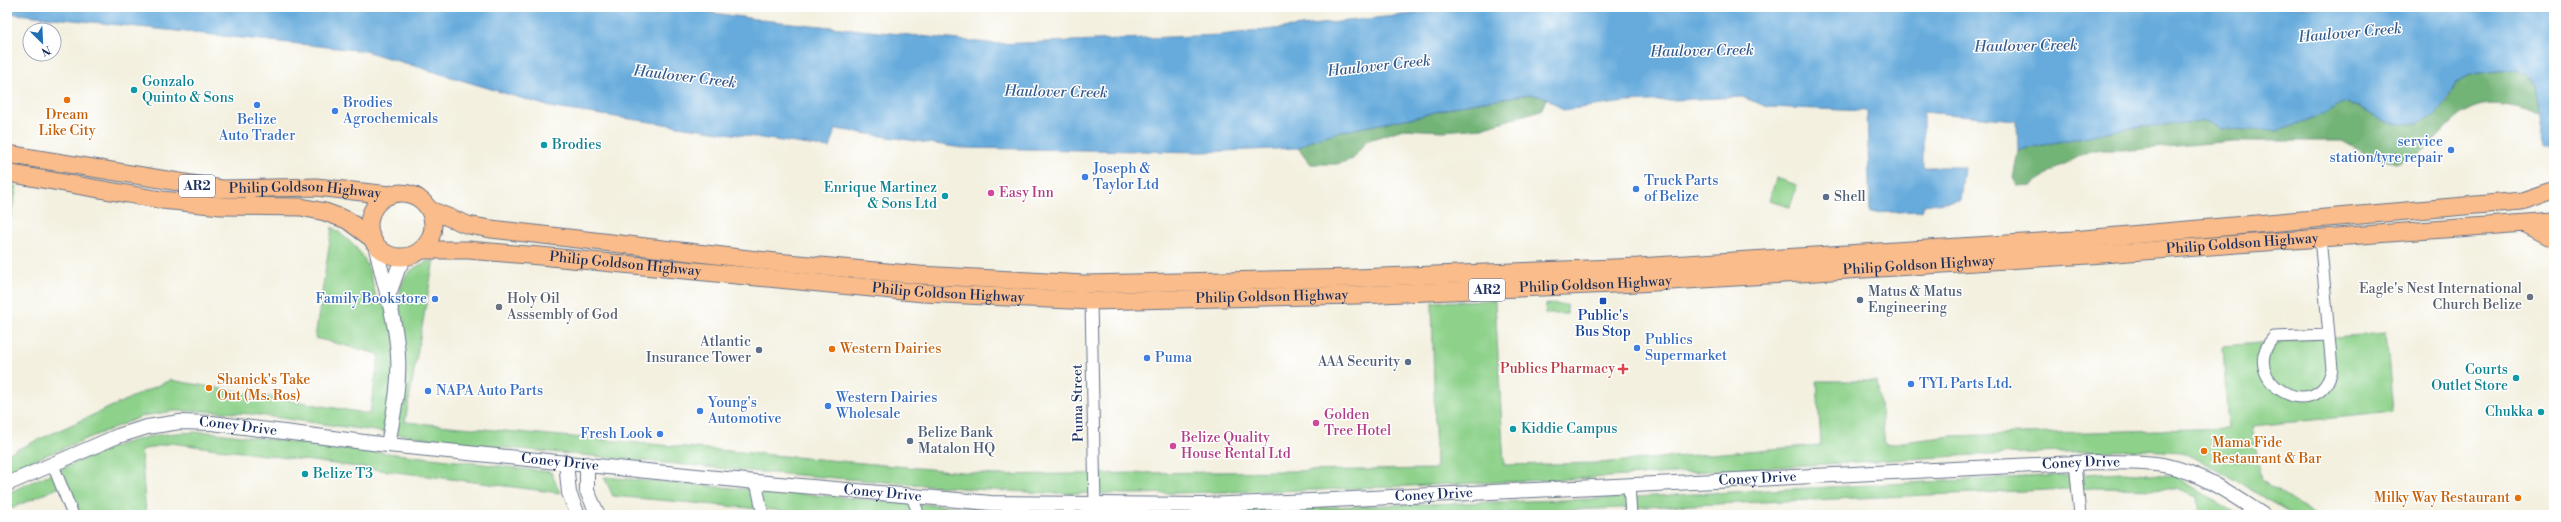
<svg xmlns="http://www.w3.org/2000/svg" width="2561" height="522" viewBox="0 0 2561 522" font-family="'Libre Bodoni',serif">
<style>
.green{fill:#8dd18a;stroke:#548074}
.forest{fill:#72b376;stroke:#46716a}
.water{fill:#66abdc;stroke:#406d9d}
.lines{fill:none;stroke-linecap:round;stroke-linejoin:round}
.minor-casing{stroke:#67738b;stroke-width:13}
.tertiary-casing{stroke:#67738b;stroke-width:16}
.primary-casing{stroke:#67738b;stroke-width:19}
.minor{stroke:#fff;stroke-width:11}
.tertiary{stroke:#fff;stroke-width:14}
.primary{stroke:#f9bc8a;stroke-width:17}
.culture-dot{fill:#0f9aa8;stroke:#fff;stroke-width:1.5}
.food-dot{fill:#e8710a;stroke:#fff;stroke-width:1.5}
.shop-dot{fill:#3f7fe0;stroke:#fff;stroke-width:1.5}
.hotel-dot{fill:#d1479c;stroke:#fff;stroke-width:1.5}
.service-dot{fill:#5c6f8a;stroke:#fff;stroke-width:1.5}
.worship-dot{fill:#6b7280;stroke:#fff;stroke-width:1.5}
.transit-dot{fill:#1a4fb4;stroke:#fff;stroke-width:1.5}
.health-dot{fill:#e0444e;stroke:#fff;stroke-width:1.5}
.labels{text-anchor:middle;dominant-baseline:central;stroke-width:3;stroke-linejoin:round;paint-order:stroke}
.shield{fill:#fff;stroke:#5f6d8e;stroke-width:1}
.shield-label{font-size:13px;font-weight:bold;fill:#1b2f5e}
.culture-label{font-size:14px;fill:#0d838f;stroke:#fff;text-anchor:start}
.shop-label{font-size:14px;fill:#366cbe;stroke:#fff;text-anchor:start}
.food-label{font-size:14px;fill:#c56008;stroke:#fff;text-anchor:start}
.street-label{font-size:14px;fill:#1b2f5e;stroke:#fff}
.hotel-label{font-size:14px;fill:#b23c85;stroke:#fff;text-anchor:start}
.service-label{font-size:14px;fill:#4e5e75;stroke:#fff;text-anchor:start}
.worship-label{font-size:14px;fill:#5b616d;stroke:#fff;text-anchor:end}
.transit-label{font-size:14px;fill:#164399;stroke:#fff}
.health-label{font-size:14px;fill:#be3a42;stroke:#fff;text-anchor:end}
.water-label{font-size:15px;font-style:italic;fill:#355a8a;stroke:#fff}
</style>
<rect width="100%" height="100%" fill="#fff"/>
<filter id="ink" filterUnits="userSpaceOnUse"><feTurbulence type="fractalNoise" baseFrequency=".025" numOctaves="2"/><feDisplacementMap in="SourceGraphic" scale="8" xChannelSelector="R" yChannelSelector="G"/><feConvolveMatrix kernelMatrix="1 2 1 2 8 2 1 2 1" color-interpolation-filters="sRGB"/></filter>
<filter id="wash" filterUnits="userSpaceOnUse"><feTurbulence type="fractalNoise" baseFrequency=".012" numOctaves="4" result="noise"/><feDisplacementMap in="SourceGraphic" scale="16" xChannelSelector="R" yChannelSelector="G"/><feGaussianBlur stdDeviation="0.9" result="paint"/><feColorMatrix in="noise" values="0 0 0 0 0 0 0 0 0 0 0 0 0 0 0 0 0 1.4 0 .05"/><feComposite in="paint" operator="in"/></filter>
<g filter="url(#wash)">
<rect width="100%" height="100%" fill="#f3f0df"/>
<path class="green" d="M1776 178 1797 185 1790 207 1769 201Z
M7 184 17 186 7 234Z
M332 227C364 251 368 260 376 298L399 302C399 278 411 265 434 260L405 422 996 475 1436 469 1432 302 1495 300 1504 465 1599 463 1821 445 1817 381H1877L1885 444 1952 436 2228 428 2223 346 2386 333 2393 412 2252 426 2262 481 2315 515H2292L2220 471 2182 452 2145 450 1991 454 1592 478 1317 490 1132 494 1047 493 973 489 748 471 476 445 251 414 205 411H174L143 416 7 471V454L170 380 370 414 379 354 315 338Z
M1546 304 1567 305V314H1545Z
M207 432 551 472 560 493 171 443 141 450 146 515H72L60 487 7 510V493C48 476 101 448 143 438 165 433 186 432 207 432Z
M2123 472 2175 476 2238 515H2199L2197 497 2176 489 2094 488 1456 515H830L613 496 604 477 969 508 1049 512 1133 513 1594 499Z"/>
<path class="forest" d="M2519 70C2538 80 2538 94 2541 113 2522 109 2502 102 2483 105 2453 111 2441 138 2419 153 2412 157 2403 160 2396 163L2370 156 2342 141H2233L2131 150H2091L2050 172 2032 185 2017 186 2013 178 2018 150 2128 128 2207 121 2222 129 2325 113 2342 103 2360 107 2384 120 2398 124 2447 101 2457 82 2470 75Z
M1530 94 1547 98 1541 110 1482 128 1443 131 1403 129 1366 141 1353 159 1337 164H1311L1298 148 1311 140 1338 132 1416 117 1470 103Z"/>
<path class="water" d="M7 7H673L762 20 998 44 1220 35 1476 7H2554V146H2546L2536 85 2529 75 2519 70 2470 75 2457 82 2435 117 2419 123 2398 124 2383 120 2360 107 2342 103 2325 113 2279 131 2222 129 2207 121 2128 128 2018 150 2017 120 1923 112V167H1964L1960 200 1923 205 1921 211 1870 213 1867 111 1768 107 1742 97 1626 102 1563 110 1547 98 1530 94 1470 103 1416 117 1338 132 1311 140 1298 148 1201 152 962 148 836 129 830 148 554 108 365 51 7 13Z"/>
</g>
<g filter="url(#ink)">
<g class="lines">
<g class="minor-casing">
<path id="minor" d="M2320 237 2332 369C2319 429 2234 380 2274 337L2329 335
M1091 301 1095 505
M2075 463 2080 515
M53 465 73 515
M756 482 763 515
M1629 485 1631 515
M912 497 919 515
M1068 505 1071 515"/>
</g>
<g class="tertiary-casing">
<g id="tertiary">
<path d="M375 244C383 281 396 318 398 356 400 385 393 416 388 445"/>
<path d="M388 297 398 269 405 257"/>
<path d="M566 462 569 493 578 515"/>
<path d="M587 464V491L598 515"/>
<path id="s1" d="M7 484 118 436 147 427 180 422 212 423 388 445 756 482 991 503 1203 505 1312 501 2095 462C2119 463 2144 461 2168 466 2204 474 2234 496 2263 515"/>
</g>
</g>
<g class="primary-casing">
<g id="primary">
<path id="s2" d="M7 154 222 189 316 187 390 195"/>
<path d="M7 173 162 200 221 206 301 207 325 212 347 220 370 237"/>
<circle cx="401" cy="225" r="32"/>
<path d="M430 210 468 225 491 229 776 262 920 275 1085 284 1356 278 1638 267 2072 240 2522 201 2554 190"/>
<path d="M2526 224 2554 239"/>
<path id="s3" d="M421 250H468L540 256 923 293 1091 301 1358 295 1638 283 2089 255 2554 221"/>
</g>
</g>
<use href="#minor" class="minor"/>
<use href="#tertiary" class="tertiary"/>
<use href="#primary" class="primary"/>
</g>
</g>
<g class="culture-dot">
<circle cx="134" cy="90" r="4"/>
<circle cx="544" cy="145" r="4"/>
<circle cx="945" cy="196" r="4"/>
<circle cx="2516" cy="378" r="4"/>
<circle cx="2541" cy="412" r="4"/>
<circle cx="1513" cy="429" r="4"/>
<circle cx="305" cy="474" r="4"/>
</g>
<g class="food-dot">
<circle cx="67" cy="100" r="4"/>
<circle cx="832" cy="349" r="4"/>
<circle cx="209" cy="388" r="4"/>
<circle cx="2204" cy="451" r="4"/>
<circle cx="2518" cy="498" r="4"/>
</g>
<g class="shop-dot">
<circle cx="257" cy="105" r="4"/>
<circle cx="335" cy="111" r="4"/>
<circle cx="2451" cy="150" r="4"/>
<circle cx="1085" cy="177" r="4"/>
<circle cx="1636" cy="189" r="4"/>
<circle cx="435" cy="299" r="4"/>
<circle cx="1637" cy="348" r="4"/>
<circle cx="1147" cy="358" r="4"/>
<circle cx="1911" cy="384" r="4"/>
<circle cx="428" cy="391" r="4"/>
<circle cx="828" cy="406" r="4"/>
<circle cx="700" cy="411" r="4"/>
<circle cx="660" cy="434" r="4"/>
</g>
<g class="hotel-dot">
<circle cx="991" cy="193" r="4"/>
<circle cx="1316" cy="423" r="4"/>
<circle cx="1173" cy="446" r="4"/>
</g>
<g class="service-dot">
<circle cx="1826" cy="197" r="4"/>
<circle cx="1860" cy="300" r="4"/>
<circle cx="759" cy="350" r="4"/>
<circle cx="1408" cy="362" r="4"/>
<circle cx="910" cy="441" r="4"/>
</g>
<g class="worship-dot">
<circle cx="2530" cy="297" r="4"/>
<circle cx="499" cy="307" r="4"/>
</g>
<rect class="transit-dot" x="1599" y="297" width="8" height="8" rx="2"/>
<path class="health-dot" d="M1621 363h4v4h4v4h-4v4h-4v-4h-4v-4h4z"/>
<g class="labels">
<g class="shield">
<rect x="179" y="175" width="36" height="22" rx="3"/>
<rect x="1469" y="279" width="36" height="22" rx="3"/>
</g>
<g class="shield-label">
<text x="197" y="186">AR2</text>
<text x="1487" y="290">AR2</text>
</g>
<g class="culture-label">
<text x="142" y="82">Gonzalo<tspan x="142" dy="16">Quinto &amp; Sons</tspan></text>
<text x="552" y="145">Brodies</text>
<text x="937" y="188" text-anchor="end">Enrique Martinez<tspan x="937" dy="16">&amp; Sons Ltd</tspan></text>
<text x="2508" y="370" text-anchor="end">Courts<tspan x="2508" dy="16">Outlet Store</tspan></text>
<text x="2533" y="412" text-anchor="end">Chukka</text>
<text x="1521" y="429">Kiddie Campus</text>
<text x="313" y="474">Belize T3</text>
</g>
<g class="shop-label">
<text x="343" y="103">Brodies<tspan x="343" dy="16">Agrochemicals</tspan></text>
<text x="257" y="120" text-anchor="middle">Belize<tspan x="257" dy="16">Auto Trader</tspan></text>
<text x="2443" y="142" text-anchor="end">service<tspan x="2443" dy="16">station/tyre repair</tspan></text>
<text x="1093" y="169">Joseph &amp;<tspan x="1093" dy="16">Taylor Ltd</tspan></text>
<text x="1644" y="181">Truck Parts<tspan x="1644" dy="16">of Belize</tspan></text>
<text x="427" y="299" text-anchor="end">Family Bookstore</text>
<text x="1645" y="340">Publics<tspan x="1645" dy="16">Supermarket</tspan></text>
<text x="1155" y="358">Puma</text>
<text x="1919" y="384">TYL Parts Ltd.</text>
<text x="436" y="391">NAPA Auto Parts</text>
<text x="836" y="398">Western Dairies<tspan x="836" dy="16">Wholesale</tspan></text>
<text x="708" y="403">Young's<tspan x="708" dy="16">Automotive</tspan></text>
<text x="652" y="434" text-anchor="end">Fresh Look</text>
</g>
<g class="food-label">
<text x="67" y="115" text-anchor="middle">Dream<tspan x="67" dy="16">Like City</tspan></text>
<text x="840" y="349">Western Dairies</text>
<text x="217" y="380">Shanick's Take<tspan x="217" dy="16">Out (Ms. Ros)</tspan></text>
<text x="2212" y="443">Mama Fide<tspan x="2212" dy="16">Restaurant &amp; Bar</tspan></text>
<text x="2510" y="498" text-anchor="end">Milky Way Restaurant</text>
</g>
<g class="street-label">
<text stroke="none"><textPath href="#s2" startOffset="301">Philip Goldson Highway</textPath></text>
<text stroke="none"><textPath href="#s3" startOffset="1825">Philip Goldson Highway</textPath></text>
<text stroke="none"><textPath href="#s3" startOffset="205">Philip Goldson Highway</textPath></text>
<text stroke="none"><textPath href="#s3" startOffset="1501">Philip Goldson Highway</textPath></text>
<text stroke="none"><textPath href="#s3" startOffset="1177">Philip Goldson Highway</textPath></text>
<text stroke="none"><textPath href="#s3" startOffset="529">Philip Goldson Highway</textPath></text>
<text stroke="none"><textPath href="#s3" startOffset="853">Philip Goldson Highway</textPath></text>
<text transform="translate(1078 403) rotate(-91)">Puma Street</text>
<text stroke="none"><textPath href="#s1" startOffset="243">Coney Drive</textPath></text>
<text stroke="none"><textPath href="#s1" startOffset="567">Coney Drive</textPath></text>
<text stroke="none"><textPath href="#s1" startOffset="2091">Coney Drive</textPath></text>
<text stroke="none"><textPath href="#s1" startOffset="1767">Coney Drive</textPath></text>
<text stroke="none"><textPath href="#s1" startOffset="891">Coney Drive</textPath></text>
<text stroke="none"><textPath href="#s1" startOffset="1443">Coney Drive</textPath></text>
</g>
<g class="hotel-label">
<text x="999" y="193">Easy Inn</text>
<text x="1324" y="415">Golden<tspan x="1324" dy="16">Tree Hotel</tspan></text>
<text x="1181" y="438">Belize Quality<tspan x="1181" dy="16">House Rental Ltd</tspan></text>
</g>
<g class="service-label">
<text x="1834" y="197">Shell</text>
<text x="1868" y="292">Matus &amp; Matus<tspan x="1868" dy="16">Engineering</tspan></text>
<text x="751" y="342" text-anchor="end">Atlantic<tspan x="751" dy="16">Insurance Tower</tspan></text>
<text x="1400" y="362" text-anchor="end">AAA Security</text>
<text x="918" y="433">Belize Bank<tspan x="918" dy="16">Matalon HQ</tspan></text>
</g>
<g class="worship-label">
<text x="2522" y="289">Eagle's Nest International<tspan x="2522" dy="16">Church Belize</tspan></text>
<text x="507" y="299" text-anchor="start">Holy Oil<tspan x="507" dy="16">Asssembly of God</tspan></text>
</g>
<g class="transit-label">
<text x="1603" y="316">Public's<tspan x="1603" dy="16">Bus Stop</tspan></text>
</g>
<g class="health-label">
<text x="1615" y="369">Publics Pharmacy</text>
</g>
<g class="water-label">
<text transform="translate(2350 33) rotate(-5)">Haulover Creek</text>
<text transform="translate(2026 46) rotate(-1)">Haulover Creek</text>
<text transform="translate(1702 51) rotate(-1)">Haulover Creek</text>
<text transform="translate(1379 66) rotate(-6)">Haulover Creek</text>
<text transform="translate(685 77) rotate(7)">Haulover Creek</text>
<text transform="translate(1056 92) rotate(1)">Haulover Creek</text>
</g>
</g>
<rect width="2561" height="522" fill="none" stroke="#fff" stroke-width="24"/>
<g transform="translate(42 42) rotate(156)"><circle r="19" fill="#ffffff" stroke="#a4acbf"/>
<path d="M0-3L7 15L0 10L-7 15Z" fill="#1f6fb2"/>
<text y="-6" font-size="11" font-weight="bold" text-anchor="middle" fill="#1b2f5e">N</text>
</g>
</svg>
